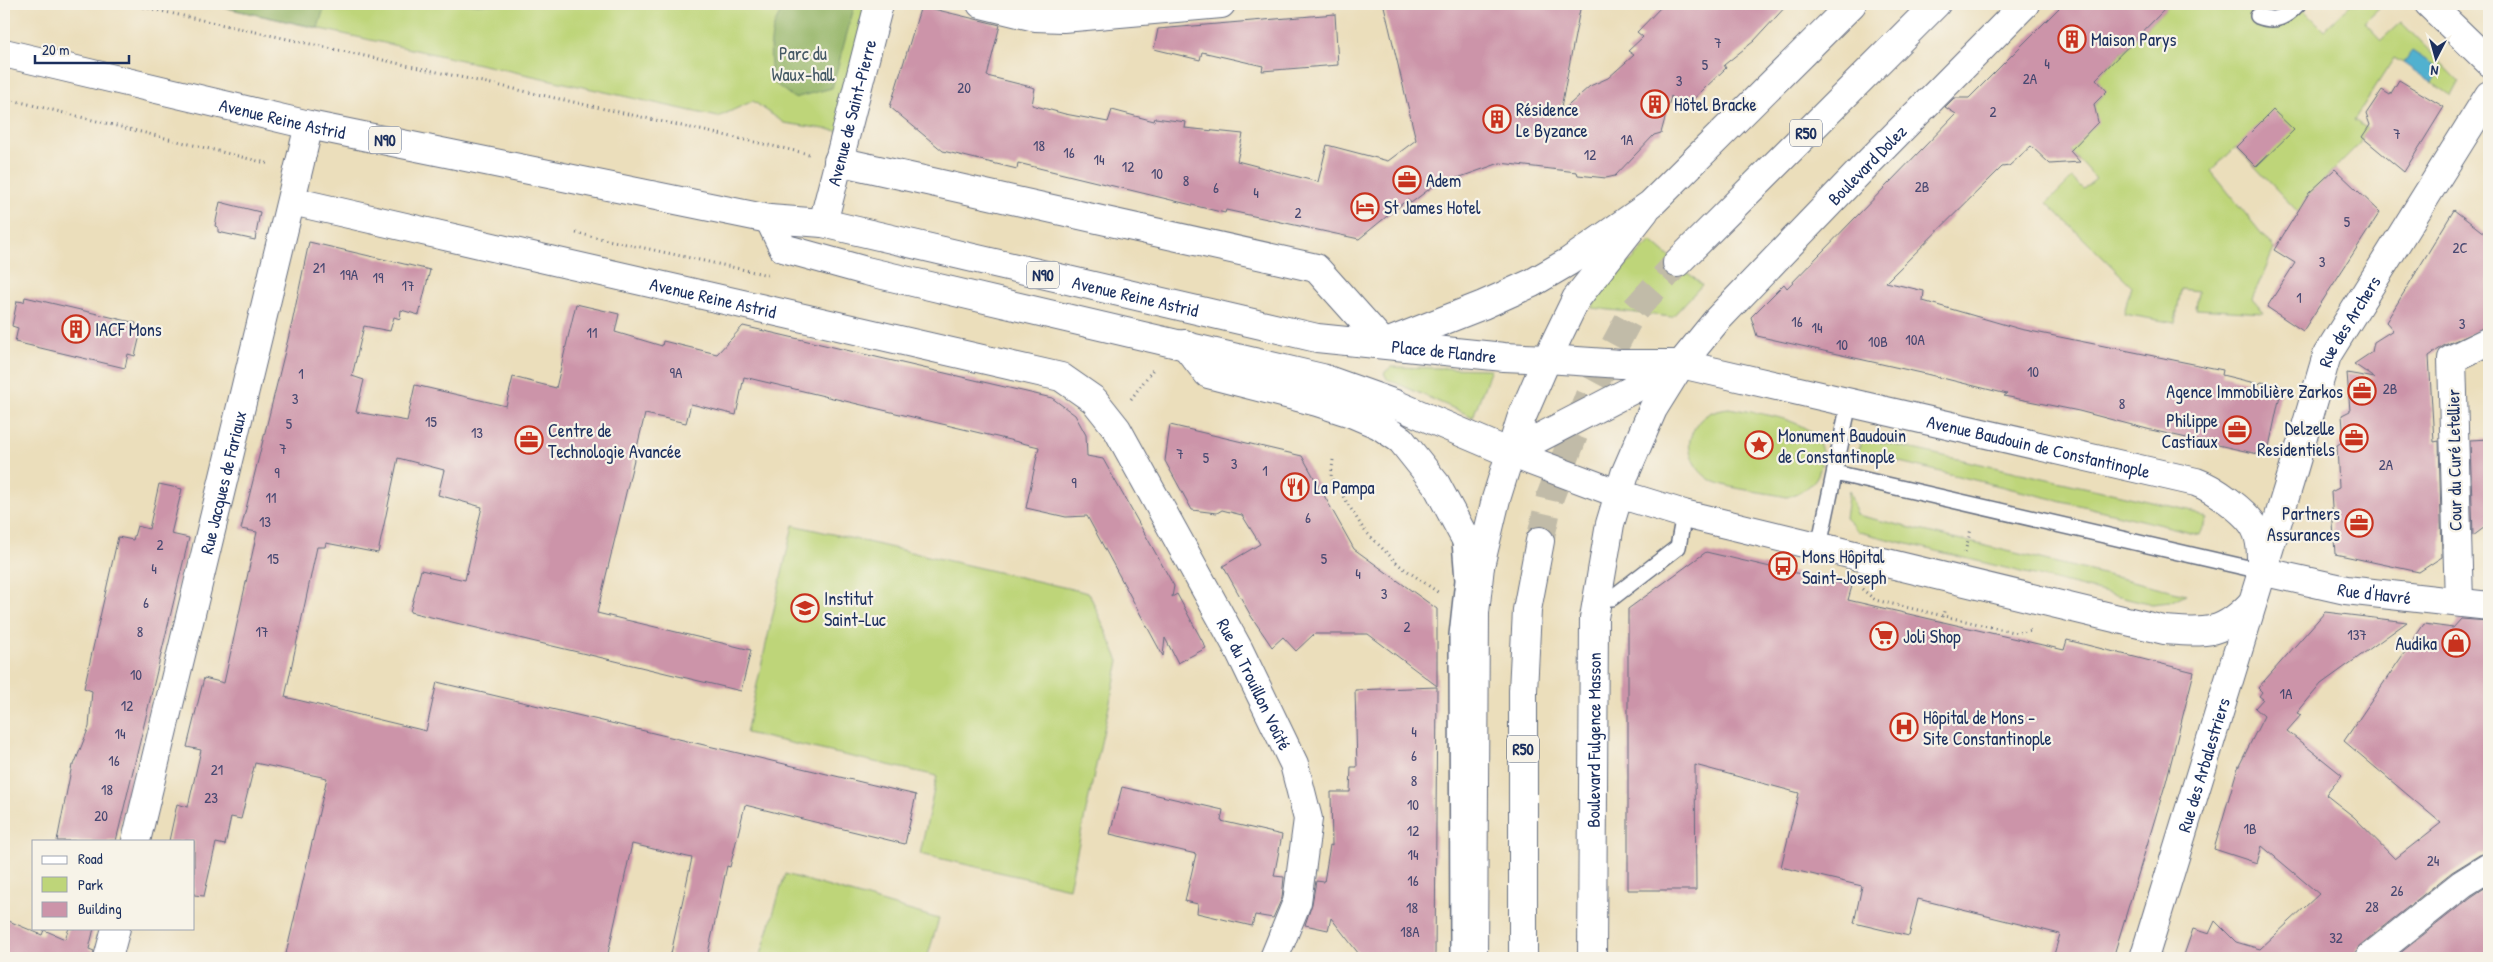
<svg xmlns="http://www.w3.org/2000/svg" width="2493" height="962" viewBox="0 0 2493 962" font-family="'Patrick Hand',sans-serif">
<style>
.green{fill:#bed579;stroke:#6c826c}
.forest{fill:#96b669;stroke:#587264}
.water{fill:#51b1cf;stroke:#367096}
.building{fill:#cc94a9}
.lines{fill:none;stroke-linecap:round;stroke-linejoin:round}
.trunk-tunnel{stroke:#c1bba8;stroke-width:28;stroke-dasharray:28 14;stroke-linecap:butt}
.service-casing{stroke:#646c7f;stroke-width:18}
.minor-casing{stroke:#646c7f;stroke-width:30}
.tertiary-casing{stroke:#646c7f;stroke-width:30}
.secondary-casing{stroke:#646c7f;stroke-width:30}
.primary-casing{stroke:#646c7f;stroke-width:30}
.trunk-casing{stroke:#646c7f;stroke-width:30}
.path{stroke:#646c7f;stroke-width:3;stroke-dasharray:1 4;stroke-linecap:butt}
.service{stroke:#fff;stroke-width:15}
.minor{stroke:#fff;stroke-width:28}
.tertiary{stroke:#fff;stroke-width:28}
.secondary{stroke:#fff;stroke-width:28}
.primary{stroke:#fff;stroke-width:28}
.trunk{stroke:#fff;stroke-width:28}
.labels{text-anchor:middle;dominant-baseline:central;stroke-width:4.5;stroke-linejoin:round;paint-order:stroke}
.number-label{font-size:15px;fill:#474871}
.shield{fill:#f7f3e8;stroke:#5d6a87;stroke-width:1}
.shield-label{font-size:16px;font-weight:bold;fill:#1b2f5e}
.poi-label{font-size:18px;fill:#1b2f5e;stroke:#f7f3e8;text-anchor:start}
.park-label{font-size:18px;fill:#445865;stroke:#f7f3e8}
.street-label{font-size:18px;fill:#1b2f5e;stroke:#f7f3e8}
</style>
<rect width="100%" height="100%" fill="#f7f3e8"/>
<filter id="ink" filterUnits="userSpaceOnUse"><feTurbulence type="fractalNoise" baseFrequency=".02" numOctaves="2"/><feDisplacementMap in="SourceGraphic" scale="10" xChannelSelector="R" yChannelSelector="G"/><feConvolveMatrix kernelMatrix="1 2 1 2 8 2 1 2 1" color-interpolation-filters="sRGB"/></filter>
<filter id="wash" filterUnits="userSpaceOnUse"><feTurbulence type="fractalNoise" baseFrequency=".0096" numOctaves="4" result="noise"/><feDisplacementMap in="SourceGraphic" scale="20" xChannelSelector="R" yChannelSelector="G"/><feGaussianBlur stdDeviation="1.12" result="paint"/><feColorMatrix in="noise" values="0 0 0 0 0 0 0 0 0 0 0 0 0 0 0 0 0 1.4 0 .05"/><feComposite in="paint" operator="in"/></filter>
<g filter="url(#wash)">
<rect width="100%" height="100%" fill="#ebdebb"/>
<path class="green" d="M208 4H879L845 132 784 123 753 101 718 117Z
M2170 4H2298L2324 30 2351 4H2383L2364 22 2381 40 2401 22 2459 81 2451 96 2432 83 2441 70 2412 51 2403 63 2394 58 2354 120 2368 129 2359 144 2325 178 2298 212 2236 147 2211 171 2274 249 2252 299 2264 313 2196 309 2198 291 2181 289 2175 323 2124 314 2131 285 2047 203 2072 178 2083 189 2096 179 2061 141 2106 92 2096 79Z
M1651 241 1702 285 1672 317 1592 308 1600 292Z
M1391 367 1491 369 1473 417 1387 379 1384 373Z
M1729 408C1762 415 1835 418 1820 469 1816 485 1801 493 1787 497 1765 492 1735 490 1715 482 1696 474 1683 450 1693 431 1701 415 1712 410 1729 408Z
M1867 439 2188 510 2208 519 2199 534 1858 452 1861 441Z
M1849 490 1857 515 2186 594 2170 602 2152 604 1859 532 1845 518Z
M793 525 1089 593 1119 661 1069 888 920 854 937 776 746 733Z
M785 874 939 919 927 958H760Z"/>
<path class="forest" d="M208 4H328L325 5 318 28Z
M788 4H855L832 88 794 98 773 82C769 55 767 24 788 4Z"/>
<path class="water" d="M2412 51 2441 70 2432 83 2403 63Z"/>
<g id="blocks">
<path class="building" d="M1411 4H1581L1560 113 1590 86 1608 78 1634 55 1628 51 1643 37 1637 32 1664 4H1788L1754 41 1724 65 1726 68 1683 109 1671 96 1661 133 1654 135 1615 176 1606 178 1578 175 1577 172 1500 163 1432 187 1411 203 1408 199 1359 239 1226 210 1225 213 1018 163 1017 169 943 151 890 107 921 6 1000 25 987 76 1035 88 1032 105 1065 114 1108 122 1112 110 1154 121 1155 118 1186 122 1185 128 1243 134 1237 161 1318 182 1327 145 1388 161 1416 140 1384 6Z
M2063 4H2170L2096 79 2107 91 2094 104 2098 122 2070 151 2080 162 2050 164 2031 146 2009 166 2002 167 1886 282 1924 291 1923 301 2020 329 2223 370 2222 375 2259 384 2261 382 2282 386 2267 456 2151 430 2079 411 2004 396 2007 394 1926 374 1757 336 1751 317 1784 284 1787 288 1956 114 1945 107 1954 98H1969Z
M1335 14 1338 65 1262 71 1263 66 1202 52 1200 60 1154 49 1158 29Z
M2399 80 2444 107 2404 172 2362 137 2370 125 2366 114 2382 90 2390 95Z
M2273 110 2294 130 2256 167 2236 147Z
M2335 169 2380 212 2303 331 2267 307 2295 263 2274 250 2309 193Z
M220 202 260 212 255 240 218 232V227L215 226Z
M2454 210 2489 237V326L2445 345 2429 356 2434 442 2439 441 2442 557 2419 572 2335 554 2331 492 2339 488 2337 445 2344 441 2342 415 2350 411 2347 373 2375 378 2354 364 2372 352 2374 342 2393 330 2386 322Z
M309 242 430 270 419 315 401 310 400 319 394 317 390 331 364 326 352 376 364 380 356 412 407 421 415 385 506 406 513 377 556 388 576 304 619 314 615 332 662 346 663 341 717 354 743 326 1052 398 1075 415 1086 435 1087 456 1103 459 1174 586 1172 597 1177 594 1206 648 1178 663 1165 638 1163 656 1087 516 1066 517 1026 508 1039 447 744 377 736 415 691 404 686 423 645 414 597 613 751 650 741 691 410 612 421 570 465 580 482 507 438 495 444 470 398 458 378 553 326 543 325 547H317L285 697 426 731 437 682 916 795 905 844 745 805 730 867 727 866 707 958H670L692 858 632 844 607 958H285L327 778 255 763 241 819 231 817 225 845 216 843 204 896 194 895V841H169L177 804 188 807 201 750 187 747 204 678 224 683 257 532 241 529 292 323Z
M25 297 136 323 134 329 141 331 135 356 128 354 125 368 15 342 18 328 12 326 17 301 24 302Z
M1170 425 1302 456 1354 549 1437 609V686L1368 634H1314L1296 651 1283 637 1272 647 1251 616 1223 566 1260 544 1242 515 1222 510 1217 513 1192 510 1165 461Z
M2489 439V524L2473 536 2470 440Z
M159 484 182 489 171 534 189 538 116 841H57L72 765H74L89 727 92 691 84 688 118 537 133 540 137 526 149 529Z
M1706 552 1852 586 1848 600 2064 650 2067 640 2194 672 2166 782 2113 958H2053L2060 934 1918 899 1909 936 1854 923 1862 886 1781 867 1799 793 1695 765 1696 890H1628V609Z
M2325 612 2407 622 2321 684 2297 713 2301 715 2287 731 2342 775 2326 795 2354 817 2395 859 2441 823 2344 741 2424 624 2453 628 2461 619 2489 621V852L2481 854 2452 872 2359 946 2354 958H2183L2193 929 2209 934 2215 921 2236 942 2260 949 2319 894 2262 846 2257 863 2214 849 2237 770 2264 716 2255 708 2263 699 2259 696 2262 692 2258 688Z
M1437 687 1435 958H1362L1331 918 1328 930 1305 925 1312 904 1316 881 1324 882 1330 845 1332 846 1331 792H1350L1351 767H1357L1355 690Z
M1122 787 1223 810 1221 821 1282 835 1274 876 1284 877 1282 898 1273 918 1255 915 1252 926 1197 913 1198 904 1185 901 1196 854 1110 834Z
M2489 885V958H2394L2471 897Z
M4 919 42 935 44 930 65 939 69 928H94L89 949 94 951 93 958H4Z"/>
</g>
</g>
<g filter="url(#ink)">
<use href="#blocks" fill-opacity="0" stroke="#646c7f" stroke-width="1"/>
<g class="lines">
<path class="trunk-tunnel" d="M1540 541 1550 497 1592 388 1632 313 1677 263"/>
<g class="service-casing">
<path id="service" d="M2258 16C2276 23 2286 17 2298 4
M1835 473 2261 571
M1819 546 1849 403
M1597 597 1612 598 1678 547 1684 514
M1458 958 1457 635 1463 580 1460 541"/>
</g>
<g class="minor-casing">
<g id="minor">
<path d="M981 4 1035 17 1063 18 1221 4"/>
<path d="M2429 4 2489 62"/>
<path d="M838 161 1316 268 1384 344"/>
<path id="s1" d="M292 201 1061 377 1094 400 1117 429 1239 650 1294 764 1308 819 1297 902 1274 958"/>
<path id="s2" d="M823 223 879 4"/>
<path d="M2459 602 2452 359 2489 341"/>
<path id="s3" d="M136 841 309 125"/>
<path d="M108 958 116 928"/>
<path d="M2369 958 2462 884 2489 867"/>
</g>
</g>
<g class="tertiary-casing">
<g id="tertiary">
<path id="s4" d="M1547 359 1621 364H1681L2196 482C2213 488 2247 512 2255 528 2262 541 2261 557 2261 571L2346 590 2489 606"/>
<path d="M1510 453 1619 494 1684 514 2164 630C2206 633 2222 635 2252 603"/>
<path d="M1510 453 1678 366"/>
<path d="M1480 566 1496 499 1521 419 1547 359 1576 299 1645 211"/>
<path id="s5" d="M1592 958 1594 618 1610 524 1625 474 1653 409 1681 364 1717 320 1865 166 2025 4"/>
</g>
</g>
<g class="secondary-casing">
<g id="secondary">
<path id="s6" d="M2144 958 2293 471 2327 355 2489 95"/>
</g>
</g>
<g class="primary-casing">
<g id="primary">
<path id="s7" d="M4 53 309 125 769 219 823 223 1317 338 1504 357 1547 359"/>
<path d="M769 219 783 248 866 271 1322 378 1395 404 1510 453"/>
<path d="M1389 342 1483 305 1532 283 1568 262 1651 204 1852 4"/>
<path d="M1184 344 1208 374 1317 402 1351 413 1379 425 1401 440 1436 484 1480 566 1475 613 1473 958"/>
</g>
</g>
<g class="trunk-casing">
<path id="trunk" d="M1677 263 1936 4
M1523 958V691L1527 610 1540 541"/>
</g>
<path class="path" d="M129 4 809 154
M4 98 270 164
M576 233 768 275
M1131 399 1154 368
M1333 460 1331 477 1364 530 1399 565 1439 593
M1965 552 1971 529
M1862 589 1875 600 2017 633 2032 630
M1941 622 1945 608"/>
<use href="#service" class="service"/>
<use href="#minor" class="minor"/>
<use href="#tertiary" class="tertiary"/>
<use href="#secondary" class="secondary"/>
<use href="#primary" class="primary"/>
<use href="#trunk" class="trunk"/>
</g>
</g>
<defs>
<g id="building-ring" transform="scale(1.4375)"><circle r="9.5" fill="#f7f3e8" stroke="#c8321e" stroke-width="1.5"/><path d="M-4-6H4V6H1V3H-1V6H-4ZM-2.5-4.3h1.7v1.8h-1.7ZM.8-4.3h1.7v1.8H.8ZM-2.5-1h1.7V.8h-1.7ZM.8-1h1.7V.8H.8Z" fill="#c8321e"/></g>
<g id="office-ring" transform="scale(1.4375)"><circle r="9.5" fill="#f7f3e8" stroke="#c8321e" stroke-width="1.5"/><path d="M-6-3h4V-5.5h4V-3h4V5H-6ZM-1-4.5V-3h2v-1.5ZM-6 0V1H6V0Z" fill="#c8321e"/></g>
<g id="hotel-ring" transform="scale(1.4375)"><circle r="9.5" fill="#f7f3e8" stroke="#c8321e" stroke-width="1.5"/><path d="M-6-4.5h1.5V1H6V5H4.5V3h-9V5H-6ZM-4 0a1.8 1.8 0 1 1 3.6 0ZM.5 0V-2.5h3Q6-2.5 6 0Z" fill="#c8321e"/></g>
<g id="sight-ring" transform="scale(1.4375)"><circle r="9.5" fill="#f7f3e8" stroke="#c8321e" stroke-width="1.5"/><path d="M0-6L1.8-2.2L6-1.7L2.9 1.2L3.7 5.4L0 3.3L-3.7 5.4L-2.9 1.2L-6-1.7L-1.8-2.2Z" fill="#c8321e"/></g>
<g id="restaurant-ring" transform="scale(1.4375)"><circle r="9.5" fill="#f7f3e8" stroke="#c8321e" stroke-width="1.5"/><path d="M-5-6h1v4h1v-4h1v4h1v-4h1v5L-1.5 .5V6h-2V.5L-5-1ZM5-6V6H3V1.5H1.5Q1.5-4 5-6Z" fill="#c8321e"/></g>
<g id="bus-ring" transform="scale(1.4375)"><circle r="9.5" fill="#f7f3e8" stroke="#c8321e" stroke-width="1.5"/><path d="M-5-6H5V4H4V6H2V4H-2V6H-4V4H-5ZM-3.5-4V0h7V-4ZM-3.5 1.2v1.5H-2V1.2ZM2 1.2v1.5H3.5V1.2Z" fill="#c8321e"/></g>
<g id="school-ring" transform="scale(1.4375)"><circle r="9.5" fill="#f7f3e8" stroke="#c8321e" stroke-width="1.5"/><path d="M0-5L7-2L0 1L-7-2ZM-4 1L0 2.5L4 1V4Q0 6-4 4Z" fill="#c8321e"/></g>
<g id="supermarket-ring" transform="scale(1.4375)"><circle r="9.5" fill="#f7f3e8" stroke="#c8321e" stroke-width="1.5"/><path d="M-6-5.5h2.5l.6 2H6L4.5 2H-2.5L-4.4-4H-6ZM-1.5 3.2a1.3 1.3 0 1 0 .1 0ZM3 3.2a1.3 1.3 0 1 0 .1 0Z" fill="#c8321e"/></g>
<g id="shop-ring" transform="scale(1.4375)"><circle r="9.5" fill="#f7f3e8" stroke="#c8321e" stroke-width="1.5"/><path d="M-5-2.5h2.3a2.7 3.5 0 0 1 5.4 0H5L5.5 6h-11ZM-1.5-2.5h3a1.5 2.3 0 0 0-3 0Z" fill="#c8321e"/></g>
<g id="hospital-ring" transform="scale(1.4375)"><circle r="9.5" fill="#f7f3e8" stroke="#c8321e" stroke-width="1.5"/><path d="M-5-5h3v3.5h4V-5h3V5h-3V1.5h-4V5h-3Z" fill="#c8321e"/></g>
</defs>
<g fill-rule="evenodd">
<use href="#building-ring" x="2072" y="39"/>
<use href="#building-ring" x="1655" y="104"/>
<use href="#building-ring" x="1497" y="119"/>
<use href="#office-ring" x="1407" y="180"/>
<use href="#hotel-ring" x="1365" y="207"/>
<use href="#building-ring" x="76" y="329"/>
<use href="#office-ring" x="2362" y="391"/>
<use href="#office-ring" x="2237" y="430"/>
<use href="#office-ring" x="2354" y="438"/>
<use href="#office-ring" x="529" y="440"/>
<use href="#sight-ring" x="1759" y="445"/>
<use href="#restaurant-ring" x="1295" y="487"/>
<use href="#office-ring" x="2359" y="523"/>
<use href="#bus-ring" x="1783" y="566"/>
<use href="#school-ring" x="805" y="608"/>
<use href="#supermarket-ring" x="1884" y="636"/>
<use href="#shop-ring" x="2456" y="643"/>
<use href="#hospital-ring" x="1904" y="727"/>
</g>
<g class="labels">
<g class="number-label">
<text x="1718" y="42">7</text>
<text x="2047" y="63">4</text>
<text x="1705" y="64">5</text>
<text x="2030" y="78">2A</text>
<text x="1679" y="80">3</text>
<text x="964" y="87">20</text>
<text x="1993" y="111">2</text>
<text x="2397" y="133">7</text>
<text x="1627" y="139">1A</text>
<text x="1039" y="145">18</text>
<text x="1069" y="152">16</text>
<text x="1590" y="154">12</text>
<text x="1099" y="159">14</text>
<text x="1128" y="166">12</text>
<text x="1157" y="173">10</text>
<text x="1186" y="180">8</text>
<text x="1922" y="186">2B</text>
<text x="1216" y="187">6</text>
<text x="1256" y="192">4</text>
<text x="1298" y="212">2</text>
<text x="2347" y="221">5</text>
<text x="2460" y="247">2C</text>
<text x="2322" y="261">3</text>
<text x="319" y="267">21</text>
<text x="349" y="274">19A</text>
<text x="378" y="277">19</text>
<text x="408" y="285">17</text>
<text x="2299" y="297">1</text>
<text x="1797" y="321">16</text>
<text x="2462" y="323">3</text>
<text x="1817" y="327">14</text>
<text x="592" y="332">11</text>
<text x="1915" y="339">10A</text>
<text x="1878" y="341">10B</text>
<text x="1842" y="344">10</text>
<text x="2033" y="371">10</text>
<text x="676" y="372">9A</text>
<text x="301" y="373">1</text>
<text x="2390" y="388">2B</text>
<text x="295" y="398">3</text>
<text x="2122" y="403">8</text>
<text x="431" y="421">15</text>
<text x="289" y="423">5</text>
<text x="477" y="432">13</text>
<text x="283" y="448">7</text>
<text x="1180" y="453">7</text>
<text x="1206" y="457">5</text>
<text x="1234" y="463">3</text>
<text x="2386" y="464">2A</text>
<text x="1265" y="470">1</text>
<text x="277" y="472">9</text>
<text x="1074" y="482">9</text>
<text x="271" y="497">11</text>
<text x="1308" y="517">6</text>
<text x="265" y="521">13</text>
<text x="160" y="544">2</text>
<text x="273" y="558">15</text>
<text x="1324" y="558">5</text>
<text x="154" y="568">4</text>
<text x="1358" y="573">4</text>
<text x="1384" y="593">3</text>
<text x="146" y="602">6</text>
<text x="1407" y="626">2</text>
<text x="140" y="631">8</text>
<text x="262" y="631">17</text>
<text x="2357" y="634">137</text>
<text x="136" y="674">10</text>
<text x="2286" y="693">1A</text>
<text x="127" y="705">12</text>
<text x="1414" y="731">4</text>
<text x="120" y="733">14</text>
<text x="1414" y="755">6</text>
<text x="114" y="760">16</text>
<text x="217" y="769">21</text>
<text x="1414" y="780">8</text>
<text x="107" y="789">18</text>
<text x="211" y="797">23</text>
<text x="1413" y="804">10</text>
<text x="101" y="815">20</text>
<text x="2250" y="828">1B</text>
<text x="1413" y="830">12</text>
<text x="1413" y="854">14</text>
<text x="2433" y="860">24</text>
<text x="1413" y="880">16</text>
<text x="2397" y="890">26</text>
<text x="2372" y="906">28</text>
<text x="1412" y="907">18</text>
<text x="1410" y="931">18A</text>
<text x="2336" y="937">32</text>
</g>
<g class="shield">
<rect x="1790" y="119.5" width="32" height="27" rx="4"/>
<rect x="369" y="126.5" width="32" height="27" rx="4"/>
<rect x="1027" y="261.5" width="32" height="27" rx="4"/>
<rect x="1507" y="735.5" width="32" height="27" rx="4"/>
</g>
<g class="shield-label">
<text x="1806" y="133">R50</text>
<text x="385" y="140">N90</text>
<text x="1043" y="275">N90</text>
<text x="1523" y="749">R50</text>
</g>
<g class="poi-label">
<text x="2091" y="39">Maison Parys</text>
<text x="1674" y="104">Hôtel Bracke</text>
<text x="1516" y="109">Résidence<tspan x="1516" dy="21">Le Byzance</tspan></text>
<text x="1426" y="180">Adem</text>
<text x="1384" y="207">St James Hotel</text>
<text x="95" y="329">IACF Mons</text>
<text x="2343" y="391" text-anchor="end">Agence Immobilière Zarkos</text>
<text x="2218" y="420" text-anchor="end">Philippe<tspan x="2218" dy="21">Castiaux</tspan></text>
<text x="2335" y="428" text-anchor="end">Delzelle<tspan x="2335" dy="21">Residentiels</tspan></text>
<text x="548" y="430">Centre de<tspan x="548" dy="21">Technologie Avancée</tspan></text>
<text x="1778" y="435">Monument Baudouin<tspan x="1778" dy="21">de Constantinople</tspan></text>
<text x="1314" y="487">La Pampa</text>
<text x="2340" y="513" text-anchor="end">Partners<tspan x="2340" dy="21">Assurances</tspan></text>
<text x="1802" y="556">Mons Hôpital<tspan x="1802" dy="21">Saint-Joseph</tspan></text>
<text x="824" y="598">Institut<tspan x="824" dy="21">Saint-Luc</tspan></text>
<text x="1903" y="636">Joli Shop</text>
<text x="2437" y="643" text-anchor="end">Audika</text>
<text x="1923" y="717">Hôpital de Mons -<tspan x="1923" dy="21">Site Constantinople</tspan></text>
</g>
<g class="park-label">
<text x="803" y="53">Parc du<tspan x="803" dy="21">Waux-hall</tspan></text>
</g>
<g class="street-label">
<text stroke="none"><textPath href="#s2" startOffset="114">Avenue de Saint-Pierre</textPath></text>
<text stroke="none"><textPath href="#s7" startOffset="286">Avenue Reine Astrid</textPath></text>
<text stroke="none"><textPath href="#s5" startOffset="884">Boulevard Dolez</textPath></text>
<text stroke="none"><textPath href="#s7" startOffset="1158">Avenue Reine Astrid</textPath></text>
<text stroke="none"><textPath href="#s1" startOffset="432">Avenue Reine Astrid</textPath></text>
<text stroke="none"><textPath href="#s6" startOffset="670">Rue des Archers</textPath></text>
<text stroke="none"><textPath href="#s7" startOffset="1472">Place de Flandre</textPath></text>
<text stroke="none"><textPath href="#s4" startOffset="501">Avenue Baudouin de Constantinople</textPath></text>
<text transform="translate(2454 460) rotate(-91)">Cour du Curé Letellier</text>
<text stroke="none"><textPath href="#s3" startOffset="369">Rue Jacques de Fariaux</textPath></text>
<text stroke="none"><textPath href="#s4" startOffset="898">Rue d'Havré</textPath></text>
<text stroke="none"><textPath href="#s1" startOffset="1156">Rue du Trouillon Voûté</textPath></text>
<text stroke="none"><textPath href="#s5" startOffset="218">Boulevard Fulgence Masson</textPath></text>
<text stroke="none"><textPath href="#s6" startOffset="202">Rue des Arbalestriers</textPath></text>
</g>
</g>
<rect width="2493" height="962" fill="none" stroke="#f7f3e8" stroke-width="20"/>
<rect x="32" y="840" width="162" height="90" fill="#f7f3e8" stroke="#9fa5b1"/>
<rect x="42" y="856" width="25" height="8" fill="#ffffff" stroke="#9fa5b1"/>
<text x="78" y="864" font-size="15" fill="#1b2f5e">Road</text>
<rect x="42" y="877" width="25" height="15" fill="#bed579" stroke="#9fa5b1"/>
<text x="78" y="890" font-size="15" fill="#1b2f5e">Park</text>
<rect x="42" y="902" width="25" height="15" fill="#cc94a9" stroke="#9fa5b1"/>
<text x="78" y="914" font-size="15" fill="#1b2f5e">Building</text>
<g transform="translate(2436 58) rotate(186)" stroke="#f7f3e8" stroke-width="4" paint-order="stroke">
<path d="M0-4L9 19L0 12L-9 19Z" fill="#1b2f5e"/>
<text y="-8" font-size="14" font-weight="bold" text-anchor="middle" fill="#1b2f5e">N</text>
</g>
<path d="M35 55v8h94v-8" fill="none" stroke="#1b2f5e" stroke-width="2.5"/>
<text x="42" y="55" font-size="15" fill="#1b2f5e" stroke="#f7f3e8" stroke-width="4" paint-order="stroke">20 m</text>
</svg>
